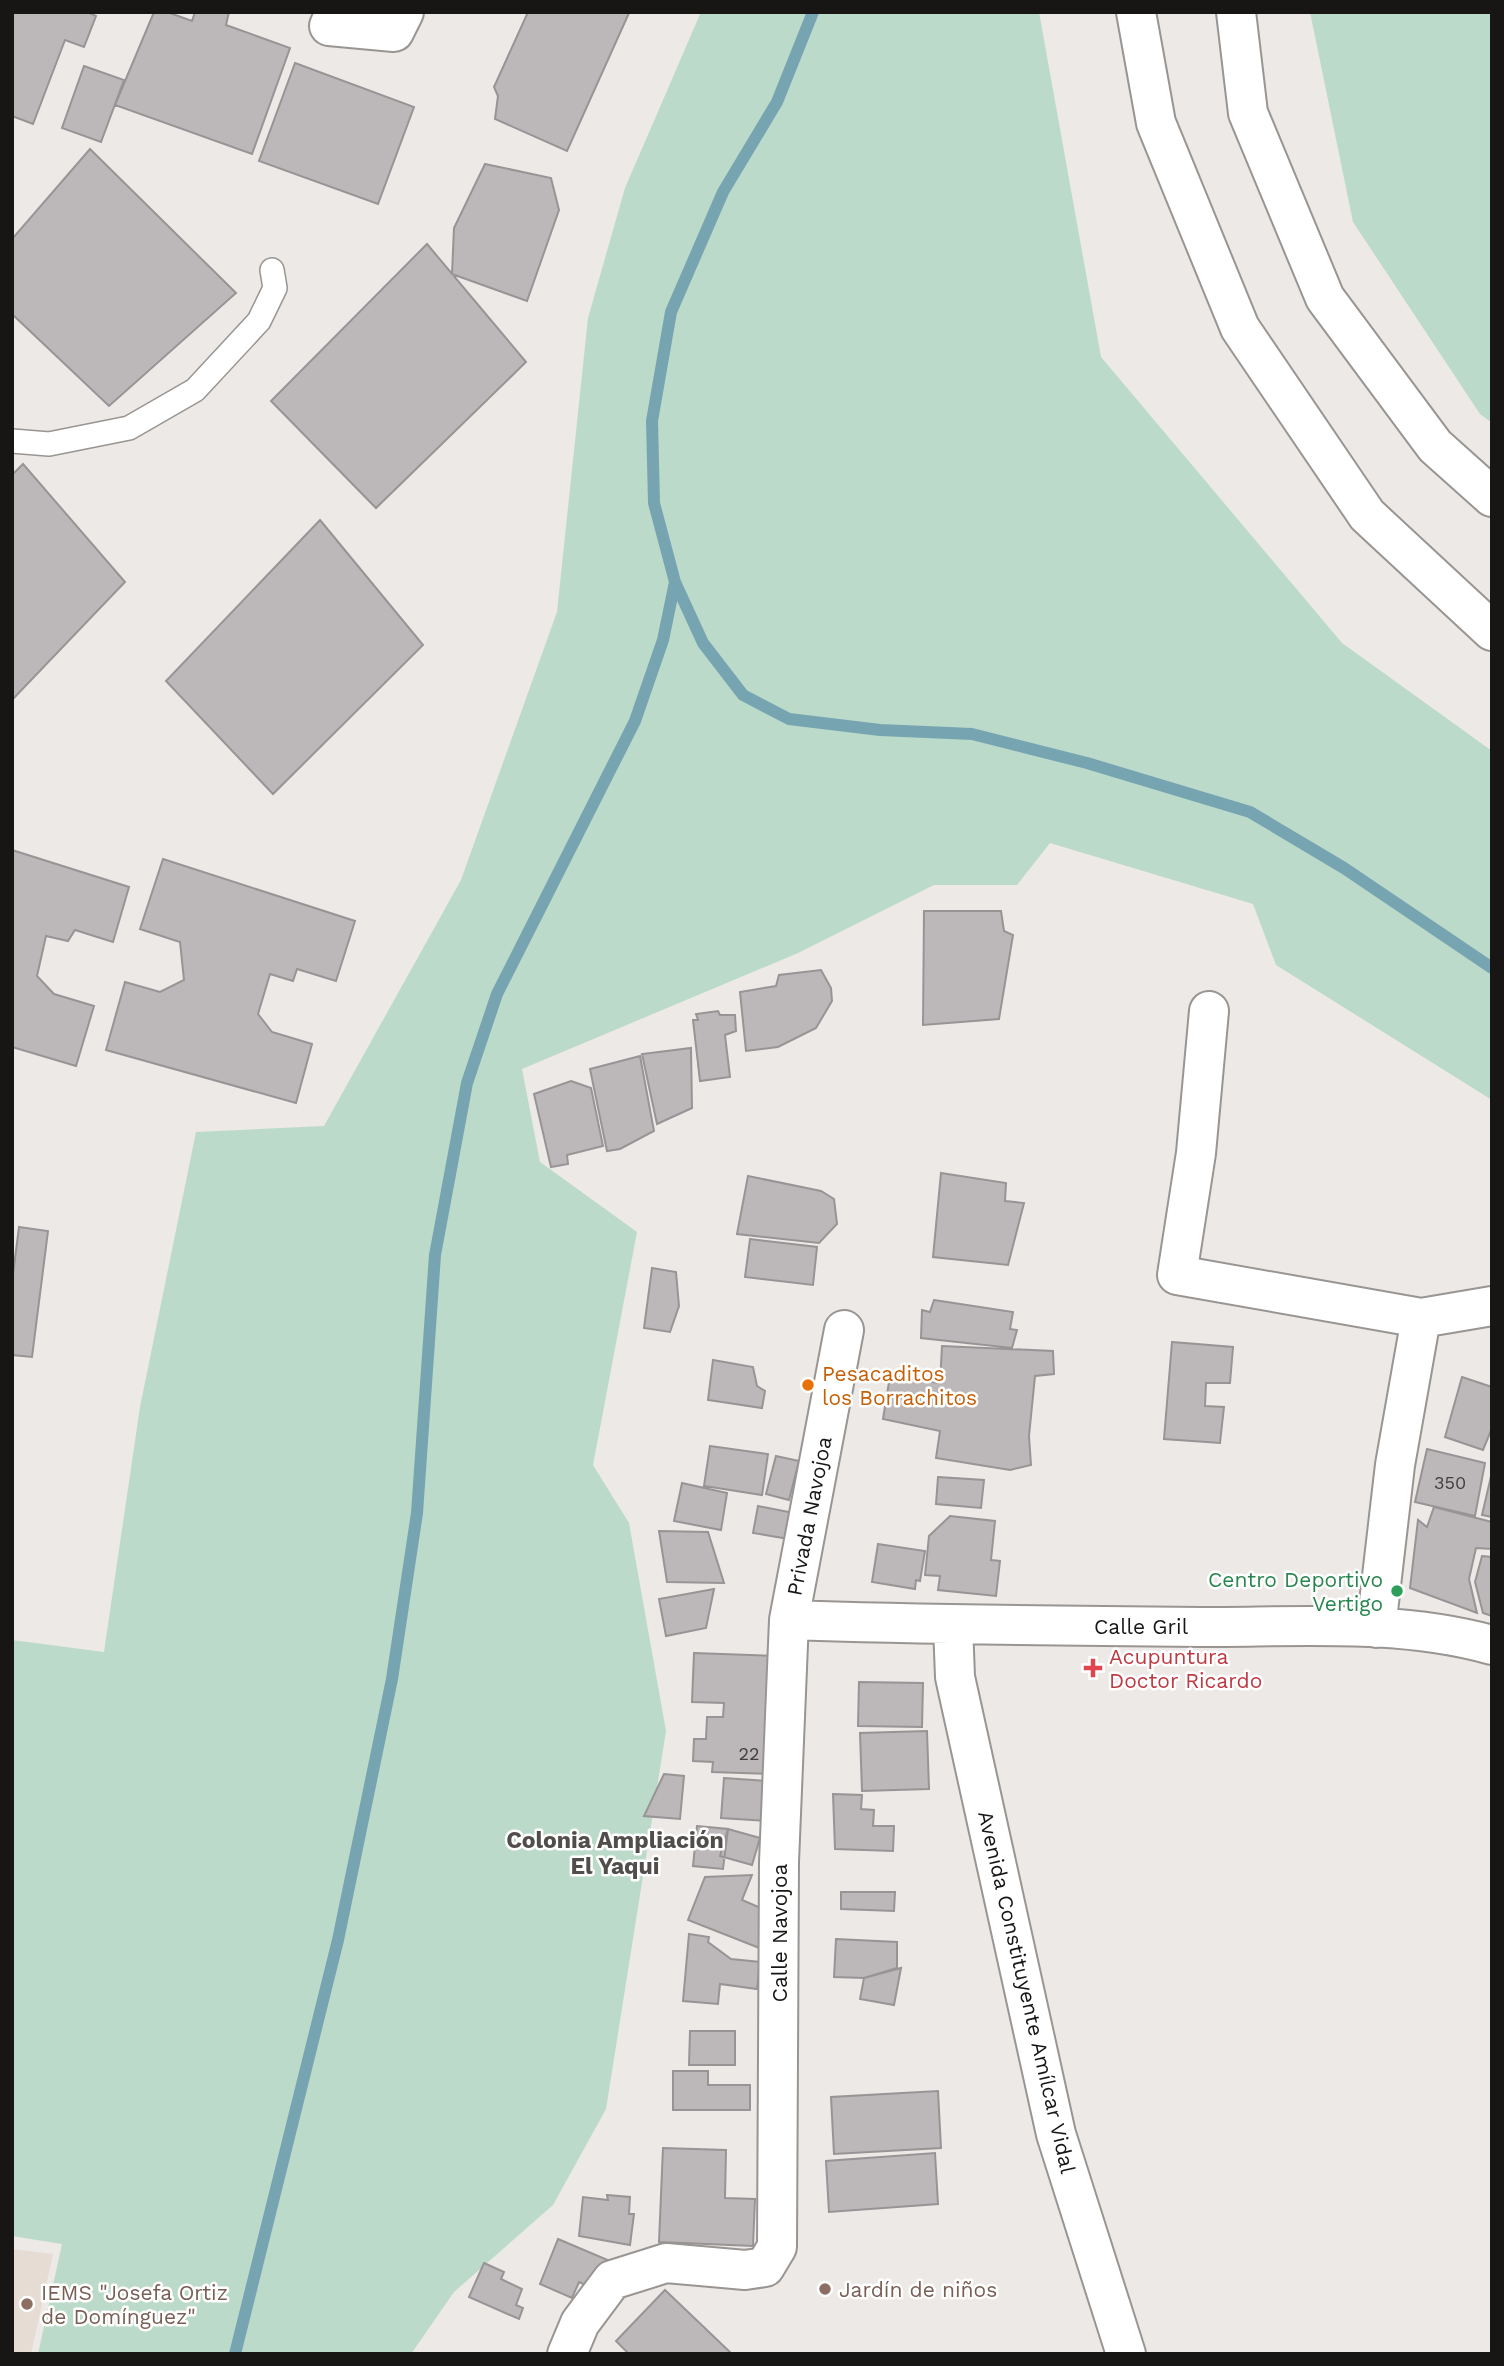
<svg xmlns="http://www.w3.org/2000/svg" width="1504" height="2366" viewBox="0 0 1504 2366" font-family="'Work Sans',sans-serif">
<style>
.built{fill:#e6dcd4}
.green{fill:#bcdaca}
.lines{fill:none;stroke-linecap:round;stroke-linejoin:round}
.stream{stroke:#76a5b1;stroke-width:12}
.building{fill:#bcb8b9;stroke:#989496;stroke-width:2}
.lane-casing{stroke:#989592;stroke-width:26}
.street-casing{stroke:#989592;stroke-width:42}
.secondary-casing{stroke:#989592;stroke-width:42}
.lane{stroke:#fff;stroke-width:23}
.street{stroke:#fff;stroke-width:38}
.secondary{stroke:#fff;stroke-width:38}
.food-dot{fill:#e8710a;stroke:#fff;stroke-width:2.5}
.leisure-dot{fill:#2e9e5b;stroke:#fff;stroke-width:2.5}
.health-dot{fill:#e0444e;stroke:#fff;stroke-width:2.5}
.education-dot{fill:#8d6e63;stroke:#fff;stroke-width:2.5}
.labels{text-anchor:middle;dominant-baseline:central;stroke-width:5;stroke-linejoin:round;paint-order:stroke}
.number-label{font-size:18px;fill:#403e3e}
.food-label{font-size:21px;fill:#c56008;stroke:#fff;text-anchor:start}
.street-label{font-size:21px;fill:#171615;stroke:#fff}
.leisure-label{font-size:21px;fill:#27864d;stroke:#fff;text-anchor:end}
.health-label{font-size:21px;fill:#be3a42;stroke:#fff;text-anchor:start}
.education-label{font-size:21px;fill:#785e54;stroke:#fff;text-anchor:start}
.neighbourhood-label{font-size:23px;font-weight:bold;fill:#504d4b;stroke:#fff}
</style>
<rect width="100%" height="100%" fill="#ece9e6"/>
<path class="built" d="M12 2249 53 2254 31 2354H12Z"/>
<path class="green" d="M701 12H1039L1101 357 1342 643 1492 751V1100L1276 965 1253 904 1050 843 1017 885H934L798 953 522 1069 540 1162 637 1232 593 1465 629 1523 666 1731 606 2109 553 2205 454 2292 411 2354H38L62 2244 12 2236V1640L104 1652 140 1407 196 1132 324 1126 461 880 557 612 588 318 625 188Z
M1310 12H1492V423L1480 414 1353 222Z"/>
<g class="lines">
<path class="stream" d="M813 12 777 102 723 192 671 312 652 421 654 503 675 582 703 643 743 695 789 719 880 730 972 734 1087 763 1250 812 1344 868 1492 968
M235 2354 338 1940 392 1679 417 1513 435 1255 467 1083 497 994 635 721 663 640 675 582"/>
</g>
<path class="building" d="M12 12H87L96 16 84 47 65 40 33 124 12 116Z
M154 12H167L192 21 195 12H229L226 25 290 48 252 154 115 105Z
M528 12 629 13 567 151 495 119 498 96 494 87Z
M295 63 414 107 378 204 259 161Z
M84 66 124 80 101 142 62 128Z
M90 149 236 293 109 406 12 314V239Z
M485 164 551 178 559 210 527 301 452 274 454 228Z
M427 244 526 362 376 508 271 401Z
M23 464 125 582 12 700V475Z
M320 520 423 645 273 794 166 681Z
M12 850 129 887 113 942 75 930 68 941 46 936 37 976 54 994 94 1006 76 1066 12 1047Z
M163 859 355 921 336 981 297 969 293 981 270 974 258 1014 272 1032 312 1044 296 1103 106 1050 125 982 160 992 184 980 180 942 140 929Z
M924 911H1001L1004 931 1013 935 999 1019 923 1025Z
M821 970 831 988 832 1001 816 1028 778 1047 746 1051 740 992 776 986 779 975Z
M718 1011 720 1015H735L736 1031 725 1035 730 1077 700 1081 693 1020H698L696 1014Z
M691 1048 692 1108 657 1124 642 1054Z
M640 1056 654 1131 620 1149 607 1151 590 1069Z
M571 1081 591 1088 603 1146 567 1155 568 1164 551 1167 534 1094Z
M941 1173 1006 1183 1005 1201 1024 1203 1008 1265 933 1257Z
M748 1176 821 1191 834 1199 837 1224 819 1243 737 1234Z
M19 1227 48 1231 32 1357 12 1355V1282Z
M750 1239 817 1247 813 1285 745 1277Z
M652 1268 676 1272 679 1306 670 1332 644 1328Z
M934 1300 1013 1312 1010 1329 1017 1330 1012 1348 921 1338 922 1310 930 1312Z
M1172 1342 1233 1347 1230 1383H1206L1205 1406 1224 1407 1220 1443 1164 1439Z
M942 1346 1053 1351 1054 1374 1035 1376 1029 1436 1031 1465 1010 1470 936 1458 940 1431 883 1419 890 1376 940 1383Z
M713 1360 753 1367 757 1386 765 1391 762 1408 708 1400Z
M1462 1377 1492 1387V1428L1483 1450 1445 1437Z
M710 1446 768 1454 762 1495 704 1486Z
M1427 1449 1485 1463 1475 1516 1415 1502Z
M776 1456 799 1461 789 1500 766 1494Z
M1492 1472V1517L1482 1515Z
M938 1477 984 1480 981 1508 936 1504Z
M682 1483 727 1493 721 1530 674 1521Z
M758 1506 794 1513 789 1539 753 1533Z
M1434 1507 1492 1522V1549L1476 1548 1469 1579 1477 1613 1410 1588 1418 1520 1427 1527Z
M950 1516 995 1521 991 1560 1000 1561 996 1596 938 1590 940 1576 925 1575 929 1536Z
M659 1531 708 1532 724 1583 667 1582Z
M878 1544 925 1551 920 1581 916 1580 915 1589 872 1582Z
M1482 1556 1492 1557V1616L1483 1613 1475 1582Z
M714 1589 706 1628 666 1636 659 1599Z
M694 1653 778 1656 772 1774 712 1772 713 1762 693 1761 694 1739H706L707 1717H723L724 1703 692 1702Z
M859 1682 923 1683 922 1727 858 1726Z
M927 1731 929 1789 862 1791 860 1733Z
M664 1774 684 1776 680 1819 644 1816Z
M724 1778 769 1781 767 1821 721 1818Z
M833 1794 862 1795 861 1809 874 1810 873 1826H894L893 1851 835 1849Z
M697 1826 728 1829 723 1869 693 1866Z
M728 1829 760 1838 752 1865 720 1856Z
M752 1875 742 1900 768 1911 762 1949 688 1920 705 1877Z
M841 1892H895L894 1911 841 1909Z
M689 1934 709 1937 708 1942 731 1959 760 1962 757 1989 720 1984 718 2004 683 2001Z
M836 1939 897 1942V1968L864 1978 834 1977Z
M901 1968 894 2005 860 1999 864 1978Z
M690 2031H735V2065H689Z
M673 2071H708V2085H750V2110H673Z
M938 2091 941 2148 834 2154 831 2097Z
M663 2148 726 2150 725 2198 755 2199 753 2246 659 2242Z
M935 2153 938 2204 829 2212 826 2161Z
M607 2195 630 2197 629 2214H634L630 2245 579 2236 583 2197 608 2200Z
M558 2239 610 2261 597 2290 579 2282 572 2298 540 2284Z
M484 2263 504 2272 501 2279 522 2289 516 2305 523 2308 519 2319 469 2297Z
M665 2290 732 2354H629L616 2341Z"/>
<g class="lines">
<g class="lane-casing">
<path id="lane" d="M12 441 49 444 129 428 195 390 259 321 275 288 272 270"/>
</g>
<g class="street-casing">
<path id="street" d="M335 12 329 26 394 32 404 12
M1209 1011 1196 1153 1177 1275 1421 1318 1492 1306
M789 1620C927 1625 1065 1626 1202 1627 1298 1627 1399 1619 1492 1645
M953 1625 955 1677 1056 2134 1126 2354
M1376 1628 1395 1465 1421 1318
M567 2354 580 2323 612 2280 666 2263 745 2270 765 2267 777 2247 779 1862 789 1620 844 1330"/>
</g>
<g class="secondary-casing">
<path id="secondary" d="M1136 12 1156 123 1240 328 1367 515 1492 631
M1236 12 1248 113 1325 298 1435 446 1492 497"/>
</g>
<use href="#lane" class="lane"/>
<use href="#street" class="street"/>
<use href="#secondary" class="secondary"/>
</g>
<circle class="food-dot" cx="808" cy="1385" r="7"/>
<circle class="leisure-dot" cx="1397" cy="1591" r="7"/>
<path class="health-dot" d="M1089.5 1657.5h7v7h7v7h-7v7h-7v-7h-7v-7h7z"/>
<g class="education-dot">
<circle cx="825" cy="2289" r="7"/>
<circle cx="27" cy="2304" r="7"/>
</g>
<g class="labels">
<g class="number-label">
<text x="1450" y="1482">350</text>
<text x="749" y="1753">22</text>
</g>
<g class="food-label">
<text x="822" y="1373">Pesacaditos<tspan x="822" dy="24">los Borrachitos</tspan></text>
</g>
<g class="street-label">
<text transform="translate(809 1516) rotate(-79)">Privada Navojoa</text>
<text x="1141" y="1626">Calle Gril</text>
<text transform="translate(779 1933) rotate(-90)">Calle Navojoa</text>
<text transform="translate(1027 1992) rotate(77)">Avenida Constituyente Amílcar Vidal</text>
</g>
<g class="leisure-label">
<text x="1383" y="1579">Centro Deportivo<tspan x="1383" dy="24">Vertigo</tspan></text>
</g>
<g class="health-label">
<text x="1109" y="1656">Acupuntura<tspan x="1109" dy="24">Doctor Ricardo</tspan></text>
</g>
<g class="education-label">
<text x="839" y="2289">Jardín de niños</text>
<text x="41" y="2292">IEMS "Josefa Ortiz<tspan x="41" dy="24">de Domínguez"</tspan></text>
</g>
<g class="neighbourhood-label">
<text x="615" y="1840">Colonia Ampliación<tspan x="615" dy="26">El Yaqui</tspan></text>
</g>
</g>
<rect width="1504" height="2366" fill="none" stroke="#171615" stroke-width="28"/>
</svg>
